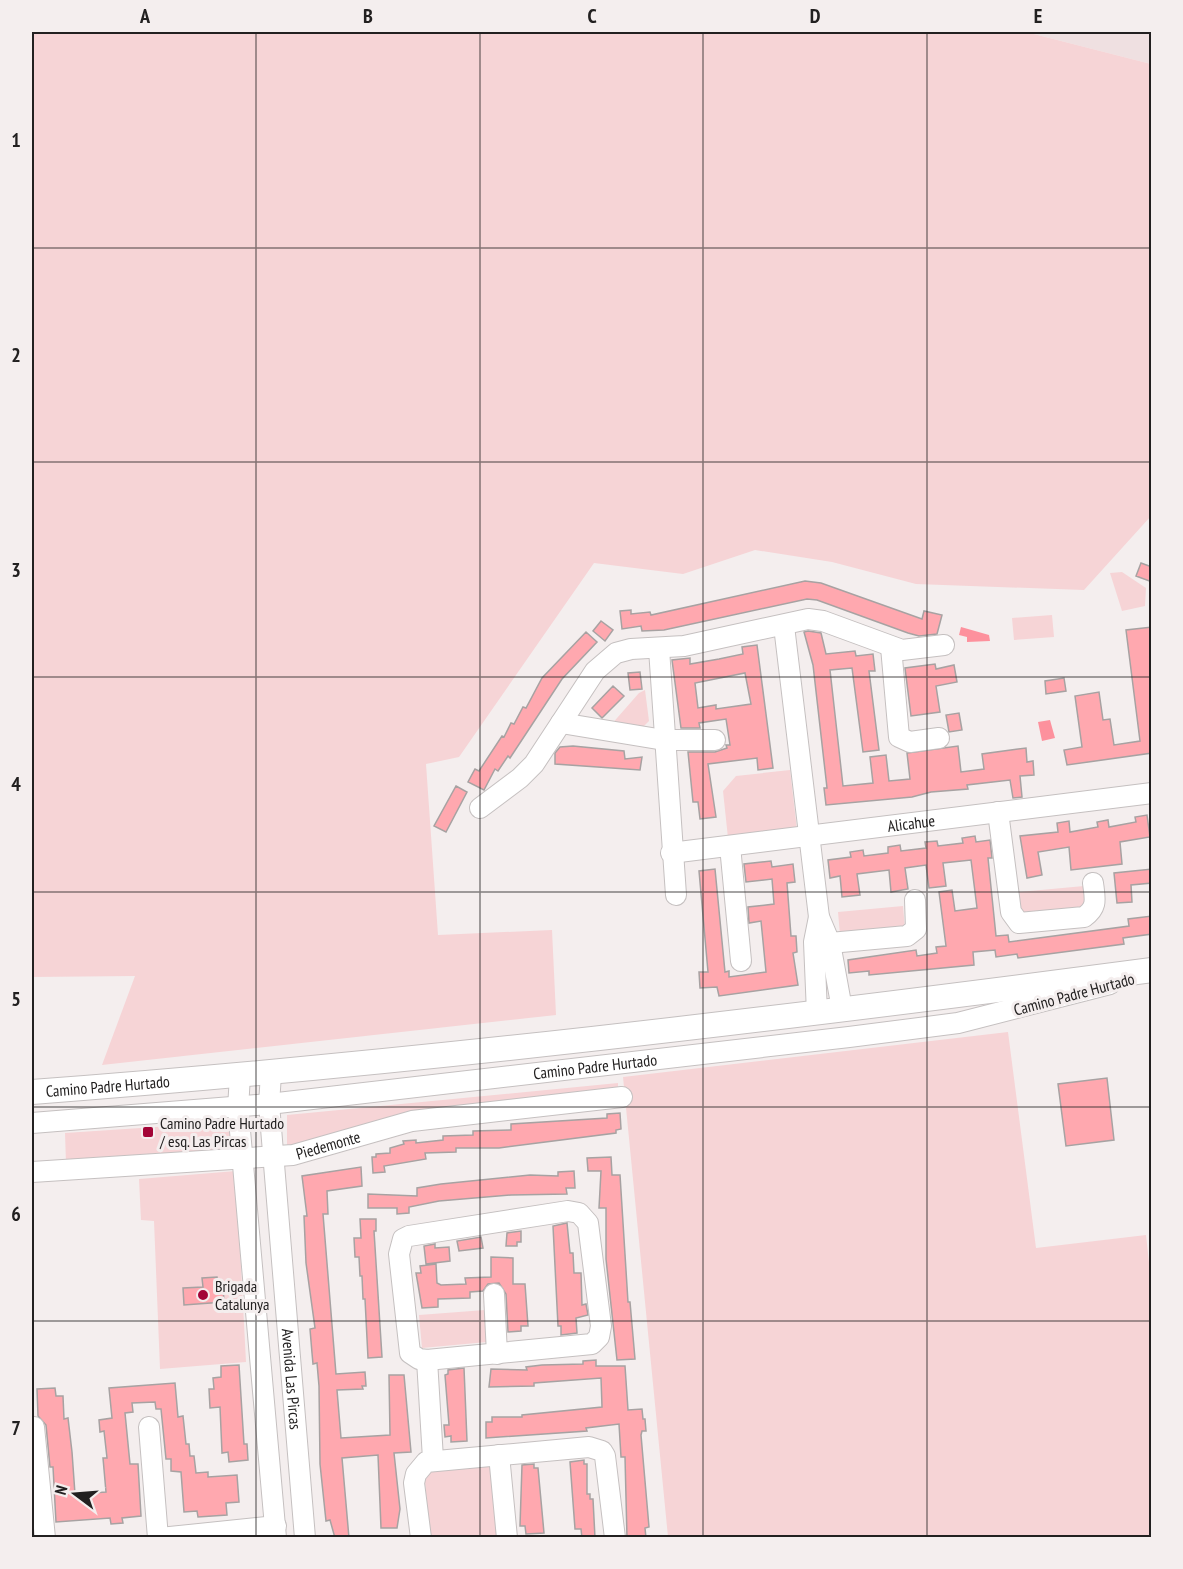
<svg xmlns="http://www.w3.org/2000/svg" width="1183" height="1569" viewBox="0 0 1183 1569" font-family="'PT Sans Narrow',sans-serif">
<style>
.built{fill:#efe0e1}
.green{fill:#f6d4d6}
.water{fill:#fd919d}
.building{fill:#ffa8af;stroke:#a7a2a2;stroke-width:1.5;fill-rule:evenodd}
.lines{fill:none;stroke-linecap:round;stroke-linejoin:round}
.minor-casing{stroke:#c5c0c0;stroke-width:22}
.major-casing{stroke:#c5c0c0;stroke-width:26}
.minor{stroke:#fff;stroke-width:20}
.major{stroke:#fff;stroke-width:24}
.grid{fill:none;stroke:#222020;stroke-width:1.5;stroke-opacity:0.55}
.poi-dot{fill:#a30537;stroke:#f4eeee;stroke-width:2}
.labels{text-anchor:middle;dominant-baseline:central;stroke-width:6;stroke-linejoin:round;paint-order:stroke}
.street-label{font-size:16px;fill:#222020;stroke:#f4eeee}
.poi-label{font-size:16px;fill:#222020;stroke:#f4eeee;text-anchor:start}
.neatline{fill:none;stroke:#222020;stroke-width:2}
.grid-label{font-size:20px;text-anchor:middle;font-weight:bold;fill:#222020}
</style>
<rect width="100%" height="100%" fill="#f4eeee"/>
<path class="built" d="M1026 32H1151V64Z"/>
<path class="green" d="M32 32H1026L1151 64V516L1084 590 916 584 832 562 755 550 683 574 594 563 459 757 426 764 438 935 552 930 556 1015 102 1065 135 976 32 977Z
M1122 572 1146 588 1145 606 1122 611 1110 573Z
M1052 615 1054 637 1014 640 1012 618Z
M645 690 649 721 641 729 610 726 639 693Z
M790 770 797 830 728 838 723 791 736 776Z
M1084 886 1086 909 1021 915 1019 892Z
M903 906 905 929 840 935 838 912Z
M1008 1032 1036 1248 1146 1235 1152 1290 1151 1537H668L623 1077Z
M618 1083V1090L394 1118 287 1146V1115Z
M231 1122 233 1152 66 1163 65 1133Z
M236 1171 246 1362 160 1369 154 1221 141 1220 139 1179Z
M485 1310 487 1342 422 1348 419 1315Z
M493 1464 499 1537H430L424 1471Z"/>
<path class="water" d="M961 627 989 635 990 641 967 642V637L959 635Z
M1050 720 1055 738 1042 741 1038 722Z"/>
<path class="building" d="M1141 563 1152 567V582L1136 576Z
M805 581 821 583 922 619 924 611 942 615 937 634 919 636 908 633 817 600 807 599 664 630 642 631 641 626 622 629 620 611 631 610V614L650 612 651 615Z
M601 621 613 630 605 641 593 631Z
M1152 627V753L1067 765 1064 750 1082 747 1075 696 1099 692 1103 720 1110 719 1114 745 1140 741 1126 630Z
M808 631 821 633 826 654 855 651 856 656 873 654 875 671H869L879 750 863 752 852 668 830 670 843 786 873 783 870 757 886 755 889 781 910 779 907 753 958 746 961 772 984 769 982 754 1026 748 1027 762 1033 761 1034 775 1020 776 1022 797 1013 798 1010 780 967 785 968 789 931 792 912 797 826 805 824 788H827L813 665 804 632Z
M586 632 597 642 562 679 510 758 508 756 498 771 495 769 484 790 468 782 475 769 479 771 502 736 504 737 511 723 514 724 523 707 526 708 542 678Z
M757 645 773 768 758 770 757 758 708 764 716 817 700 819 698 802H693L688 752H715L727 748 726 745H730L726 719 699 723 700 728H681L672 660 690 658V664L719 659 743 654 742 647ZM745 673 751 704 716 709V705L698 708 695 683Z
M935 664 936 669 954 665 957 682 936 686 940 712 911 716 905 668Z
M640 672 642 689 630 690 628 673Z
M1064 678 1066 691 1046 694 1045 681Z
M613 686 624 696 602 718 592 708Z
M959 713 962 730 949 732 946 715Z
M573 746 624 751 625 759 642 757 640 770 555 764V753L560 747Z
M456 786 467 792 446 832 434 826Z
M1147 815 1150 837 1120 842 1122 864 1071 870 1069 847 1038 852 1042 875 1027 878 1020 836 1058 832 1057 823 1069 821 1070 832 1098 827 1097 822 1108 820 1109 827 1136 822 1135 817Z
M975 836 976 842 990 840 992 858H988L996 936 1008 935 1009 942 1129 926 1128 919 1152 916V934L1123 938 1124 944 1018 958 1017 954 996 957 995 950 973 952 974 965 869 975V971L849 973 848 960 916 950 917 956 937 953 936 947 946 946 939 892 952 890 955 911 977 908 971 860 943 863 946 886 929 888 926 865 905 868 908 889 891 892 889 870 857 874 860 895 842 897 840 876 830 878 828 860 851 857 850 852 863 850 864 856 888 853V847L900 845 901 851 926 848 925 842 937 841 938 846 963 843 962 838Z
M771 861 772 867 793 864 795 882 787 883 791 936H796L797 952 793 953 798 985 719 996 717 987 700 988 699 972H708L699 871 715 869 725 972 729 971V977L766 972 761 921 749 923 748 907 774 904 772 879 746 882 744 864Z
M1152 869V883L1131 885 1132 902 1117 903 1114 873Z
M1107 1078 1114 1140 1066 1146 1058 1084Z
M620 1113 621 1129 616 1130V1133L499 1148H456V1152L425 1153 426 1159 384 1166 385 1172 373 1173 372 1157H376V1154L390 1153V1148L404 1144 403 1141 416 1140V1143L443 1140V1136L473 1135V1131L511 1130V1124L607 1118V1114Z
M611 1157 612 1175H620L628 1302H630L635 1359 617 1360 606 1259V1208H599L601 1171H588L587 1158Z
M361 1167 362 1186 327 1191 328 1214H323L336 1374 365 1372 366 1386H362L363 1389 337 1390 341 1438 390 1435 389 1375H404L411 1452 394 1453 400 1509 397 1528H381L378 1455 342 1458 349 1538H335L330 1520 326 1521 320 1464 319 1386 317 1363 313 1364 312 1353 310 1329 315 1328 306 1263 304 1216H307L302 1176Z
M574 1171 575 1188H566L567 1194 511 1195 439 1201 409 1207V1213L397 1214V1208H368V1194L417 1196V1188L441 1184 530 1175 558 1176V1172Z
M360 1219H376V1231H374L382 1357 368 1358 365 1299H363L362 1276H360L359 1257H355L354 1238H361Z
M567 1223 570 1253H573L574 1273H581L582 1305 586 1304 588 1315 576 1318 577 1333 561 1335V1326H558L553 1226Z
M521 1231V1242H517V1246H506L507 1233Z
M481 1237 483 1248 459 1251 457 1241Z
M435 1244V1248L449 1247 450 1261 426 1264 424 1246Z
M491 1257 513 1258V1284H525L528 1326H521V1331L508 1332 506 1294 499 1283 488 1284 483 1291 470 1292V1298L438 1299V1307L422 1308 416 1273H421L420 1266 436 1264 437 1283 441 1285 466 1284 465 1278 491 1277Z
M217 1277 218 1287H223L224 1302 184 1305 183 1288 203 1287 202 1278Z
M596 1360V1366H625L628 1410 642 1409 643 1419H645L646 1431H642L641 1435 649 1527 645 1528 646 1538H627L625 1457H621L619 1424 586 1428 587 1431 486 1438V1422H492V1417H522V1415L602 1407 601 1378 534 1383V1386L489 1387 491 1369 527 1370 526 1367 542 1365 583 1364V1361Z
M239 1365 244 1444H247L248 1460 229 1462 228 1452 222 1453 220 1407 210 1408 209 1389H214L213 1378 221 1377V1366Z
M464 1368 467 1441 451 1442V1436L445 1437 444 1425H449L445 1375 448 1374V1370Z
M175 1383 178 1417 183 1416 186 1444H189L190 1456H194L196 1473 208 1472V1477L237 1475 239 1502 226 1503 227 1515 198 1517 197 1511 184 1512 181 1472 171 1471V1459H166L161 1409H156L155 1402 132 1403 133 1412 125 1413 130 1464H138L141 1516 122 1518 123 1523 111 1524 110 1518 56 1522 53 1467H50L46 1425 38 1416 37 1389 55 1388 56 1396H63L64 1419 68 1418 72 1452 75 1494 106 1492 103 1458H107L104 1431 100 1432 99 1420 112 1418 109 1388Z
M584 1460V1464H587V1494H590V1499H593L595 1538H582L581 1529H575L570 1462Z
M534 1464V1468H538L544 1533 526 1534 525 1526H520L522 1465Z"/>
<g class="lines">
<g class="minor-casing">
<g id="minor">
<path d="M784 626 819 917 830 943 842 1009"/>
<path d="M891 647 899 737 910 742 939 738"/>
<path d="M659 649 676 895"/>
<path d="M561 723 664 740H715"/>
<path d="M480 808 520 778 534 764 595 671 616 653 631 649 684 646 808 619 823 621 902 650 944 645"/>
<path d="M998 812 1011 912 1019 923 1084 917C1098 907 1095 899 1093 883"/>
<path d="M730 846 741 961"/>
<path id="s1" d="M671 853 1152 793"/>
<path d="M830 943 907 936 916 929 915 900"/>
<path d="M817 1013 814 942 819 917"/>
<path id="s2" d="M271 1074 269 1104 305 1538"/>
<path d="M240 1076 238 1108 276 1538"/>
<path id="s3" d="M32 1123 269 1104 849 1037 958 1023 1110 984"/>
<path id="s4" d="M32 1172 293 1155 412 1121 622 1097"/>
<path d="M568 1211 579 1213 588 1223 601 1326 599 1337 592 1344 427 1360 419 1359 410 1353 399 1254 403 1239 409 1236Z"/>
<path d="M494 1294 497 1354"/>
<path d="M427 1360 433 1459"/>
<path d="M34 1427 45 1538"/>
<path d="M149 1427 158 1538"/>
<path d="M499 1455 507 1538"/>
<path d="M160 1538 276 1526"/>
<path d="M421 1538 414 1483 416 1474 426 1462 589 1447 602 1451 605 1456 615 1538"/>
</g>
</g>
<g class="major-casing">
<g id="major">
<path id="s5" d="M32 1092C406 1064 779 1019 1152 970"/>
</g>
</g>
<use href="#minor" class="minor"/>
<use href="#major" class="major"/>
</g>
<path class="grid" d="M256 32V1538M480 32V1538M703 32V1538M927 32V1538M32 248H1152M32 462H1152M32 677H1152M32 892H1152M32 1107H1152M32 1321H1152"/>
<g class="poi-dot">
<rect x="142" y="1126" width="12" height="12" rx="3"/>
<circle cx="203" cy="1295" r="6"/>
</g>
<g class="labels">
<g class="street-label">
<text stroke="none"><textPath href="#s1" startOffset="242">Alicahue</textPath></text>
<text transform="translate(1074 994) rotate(-15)">Camino Padre Hurtado</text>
<text stroke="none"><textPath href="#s3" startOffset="566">Camino Padre Hurtado</textPath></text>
<text stroke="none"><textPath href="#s5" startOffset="76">Camino Padre Hurtado</textPath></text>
<text stroke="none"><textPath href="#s4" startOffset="298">Piedemonte</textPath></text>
<text stroke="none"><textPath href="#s2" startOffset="306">Avenida Las Pircas</textPath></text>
</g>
<g class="poi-label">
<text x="160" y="1123">Camino Padre Hurtado<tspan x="160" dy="18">/ esq. Las Pircas</tspan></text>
<text x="215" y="1286">Brigada<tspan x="215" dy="18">Catalunya</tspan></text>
</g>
</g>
<rect width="1183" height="1569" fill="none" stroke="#f4eeee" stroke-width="66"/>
<g transform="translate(75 1494) rotate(286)" stroke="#f4eeee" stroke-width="4.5" paint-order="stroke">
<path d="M0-4.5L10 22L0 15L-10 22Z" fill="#222020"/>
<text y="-9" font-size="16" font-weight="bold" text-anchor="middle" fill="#222020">N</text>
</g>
<rect x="33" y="33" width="1117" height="1503" class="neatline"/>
<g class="grid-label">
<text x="145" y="23">A</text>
<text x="368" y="23">B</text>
<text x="592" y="23">C</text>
<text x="815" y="23">D</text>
<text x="1038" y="23">E</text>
<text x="16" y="147">1</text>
<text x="16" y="362">2</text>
<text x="16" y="577">3</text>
<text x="16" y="791">4</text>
<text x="16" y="1006">5</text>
<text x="16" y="1221">6</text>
<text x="16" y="1435">7</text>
</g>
</svg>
